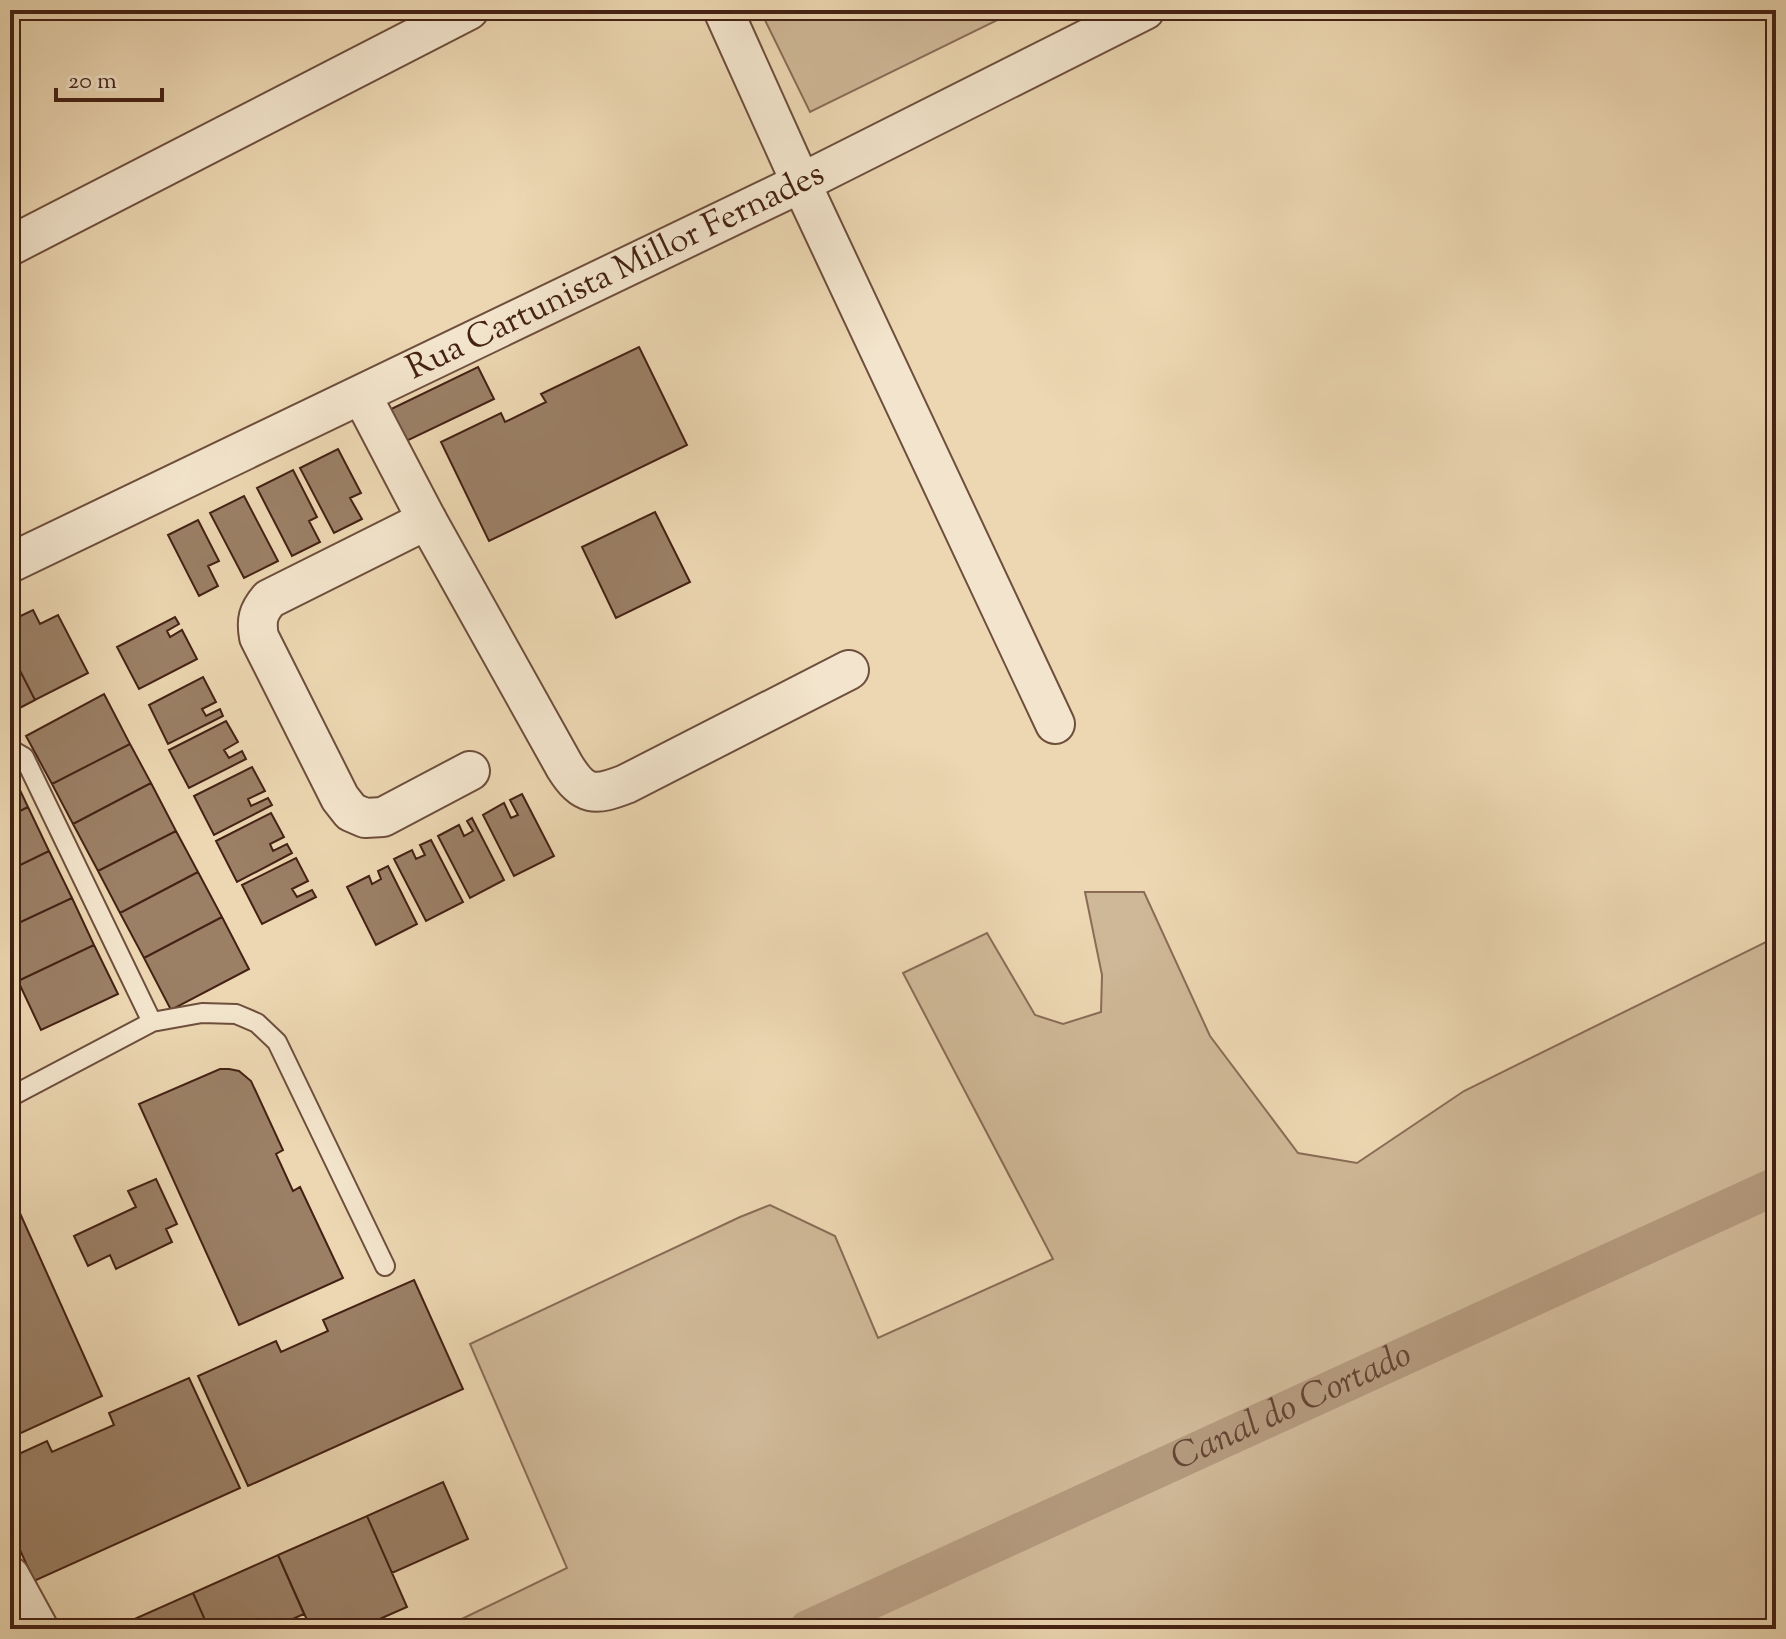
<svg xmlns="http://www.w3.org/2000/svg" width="1786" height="1639" viewBox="0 0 1786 1639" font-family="'Sorts Mill Goudy',serif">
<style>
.green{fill:#cfb897;stroke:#8a6c56;stroke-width:2}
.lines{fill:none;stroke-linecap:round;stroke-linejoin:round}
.canal{stroke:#b3997c;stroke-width:38}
.building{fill:#9b8066;stroke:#442114;stroke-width:2}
.lane-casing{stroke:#6e4e3c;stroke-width:22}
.street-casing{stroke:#6e4e3c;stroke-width:42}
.lane{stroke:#f3e5cd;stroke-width:18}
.street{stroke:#f3e5cd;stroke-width:38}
.labels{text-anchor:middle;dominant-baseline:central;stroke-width:7;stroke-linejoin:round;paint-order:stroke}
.street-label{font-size:34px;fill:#442114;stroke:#f3e5cd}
.water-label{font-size:36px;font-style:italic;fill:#654533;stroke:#f3e5cd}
</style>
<rect width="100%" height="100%" fill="#ecd7b2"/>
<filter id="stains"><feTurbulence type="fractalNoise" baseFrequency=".0025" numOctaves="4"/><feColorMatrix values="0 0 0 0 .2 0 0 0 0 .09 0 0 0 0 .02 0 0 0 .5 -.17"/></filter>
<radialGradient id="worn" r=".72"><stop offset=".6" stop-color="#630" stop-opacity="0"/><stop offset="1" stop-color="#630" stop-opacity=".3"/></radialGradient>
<path class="green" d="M760 10H1018L810 112Z
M1085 892H1144L1210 1036 1298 1153 1357 1163 1464 1091 1776 937V1629H441L567 1568 470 1344 740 1217 770 1205 835 1236 878 1338 1053 1259 903 973 987 933 1035 1015 1063 1024 1101 1012 1102 975Z"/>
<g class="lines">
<path class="canal" id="s1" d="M808 1629 1776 1186"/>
</g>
<path class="building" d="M639 347 687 445 489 541 441 442 501 413 505 422 546 402 541 394Z
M478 367 494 399 398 445 383 413Z
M338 449 361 493 350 498 362 519 334 533 300 468Z
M293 470 317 517 309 521 320 542 292 556 257 488Z
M244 496 278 561 244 578 210 513Z
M655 512 690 582 616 618 582 547Z
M198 520 219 561 208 566 218 586 199 596 168 535Z
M33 610 40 624 58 615 88 673 35 700 10 651V621Z
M175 617 179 624 167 631 170 637 182 630 197 659 139 689 117 647Z
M10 651 35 700 10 713Z
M203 677 216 702 202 709 206 716 220 709 223 716 168 744 149 705Z
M104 694 130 744 52 784 26 736Z
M226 721 238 742 224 750 229 758 242 751 246 759 189 788 169 750Z
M130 744 151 783 73 824 52 784Z
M252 767 265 791 248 799 251 806 268 798 272 805 214 835 194 796Z
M10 769 28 807 10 816Z
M151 783 176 831 98 871 73 824Z
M522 794 554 856 514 876 483 815 504 803 511 818 518 815 510 800Z
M28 807 49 851 10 870V816Z
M271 813 284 837 270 844 273 851 287 844 292 853 237 882 216 841Z
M472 818 504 880 470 898 438 836 459 825 464 836 473 831 467 821Z
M176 831 198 872 120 913 98 871Z
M431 840 463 902 426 921 394 859 412 850 416 859 425 855 420 845Z
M49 851 72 898 10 927V870Z
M296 858 308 881 292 889 297 897 312 890 316 897 262 924 242 885Z
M388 866 417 924 376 945 347 887 369 876 372 884 381 879 378 871Z
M198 872 222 917 144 958 120 913Z
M72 898 94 945 18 981 10 965V927Z
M222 917 249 969 171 1010 144 958Z
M94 945 118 994 41 1030 18 981Z
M220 1069H229L239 1071 251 1081 283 1150 276 1154 293 1191 300 1187 343 1278 239 1325 139 1104Z
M156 1179 177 1224 166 1229 172 1242 116 1269 110 1255 88 1266 74 1236 136 1207 128 1191Z
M10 1191 102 1396 10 1438Z
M414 1280 463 1389 248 1486 198 1376 276 1341 281 1352 328 1331 323 1320Z
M189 1378 240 1488 34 1581 10 1528V1458L47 1441 52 1452 114 1425 109 1413Z
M443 1482 468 1539 392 1573 367 1516Z
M367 1516 407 1607 357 1629H311L278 1555Z
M278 1555 304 1614 270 1629H209L193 1593Z
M193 1593 209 1629H115L114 1628Z"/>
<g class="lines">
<g class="lane-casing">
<path id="lane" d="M10 749 24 757 152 1022
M10 1097 152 1022 202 1013 236 1014 257 1023 277 1042 385 1266"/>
</g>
<g class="street-casing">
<g id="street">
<path d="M723 10 801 183 1055 724"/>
<path d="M10 246 469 10"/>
<path d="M362 396 427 520 565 767C584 797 595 796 626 784L849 670"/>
<path d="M427 520 269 599C258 612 256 620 259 637L340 798 351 812 365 818 383 817 470 771"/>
<path id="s2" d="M10 563 801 183 1145 10"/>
<path d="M10 1576 39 1629"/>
</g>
</g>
<use href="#lane" class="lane"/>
<use href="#street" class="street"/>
</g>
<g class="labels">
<g class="street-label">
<text stroke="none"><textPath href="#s2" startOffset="672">Rua Cartunista Millor Fernades</textPath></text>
</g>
<g class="water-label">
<text stroke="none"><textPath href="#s1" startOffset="532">Canal do Cortado</textPath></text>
</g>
</g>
<rect width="1786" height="1639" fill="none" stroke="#ecd7b2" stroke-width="40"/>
<rect x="12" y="12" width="1762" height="1615" fill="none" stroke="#442114" stroke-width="4"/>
<rect x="20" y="20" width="1746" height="1599" fill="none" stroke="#442114" stroke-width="2"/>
<path d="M56 88v12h106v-12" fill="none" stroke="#442114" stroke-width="4"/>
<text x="68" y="88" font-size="24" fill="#442114" stroke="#f3e5cd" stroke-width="6" paint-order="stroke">20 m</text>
<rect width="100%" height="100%" filter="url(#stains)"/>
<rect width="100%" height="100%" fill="url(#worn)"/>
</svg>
